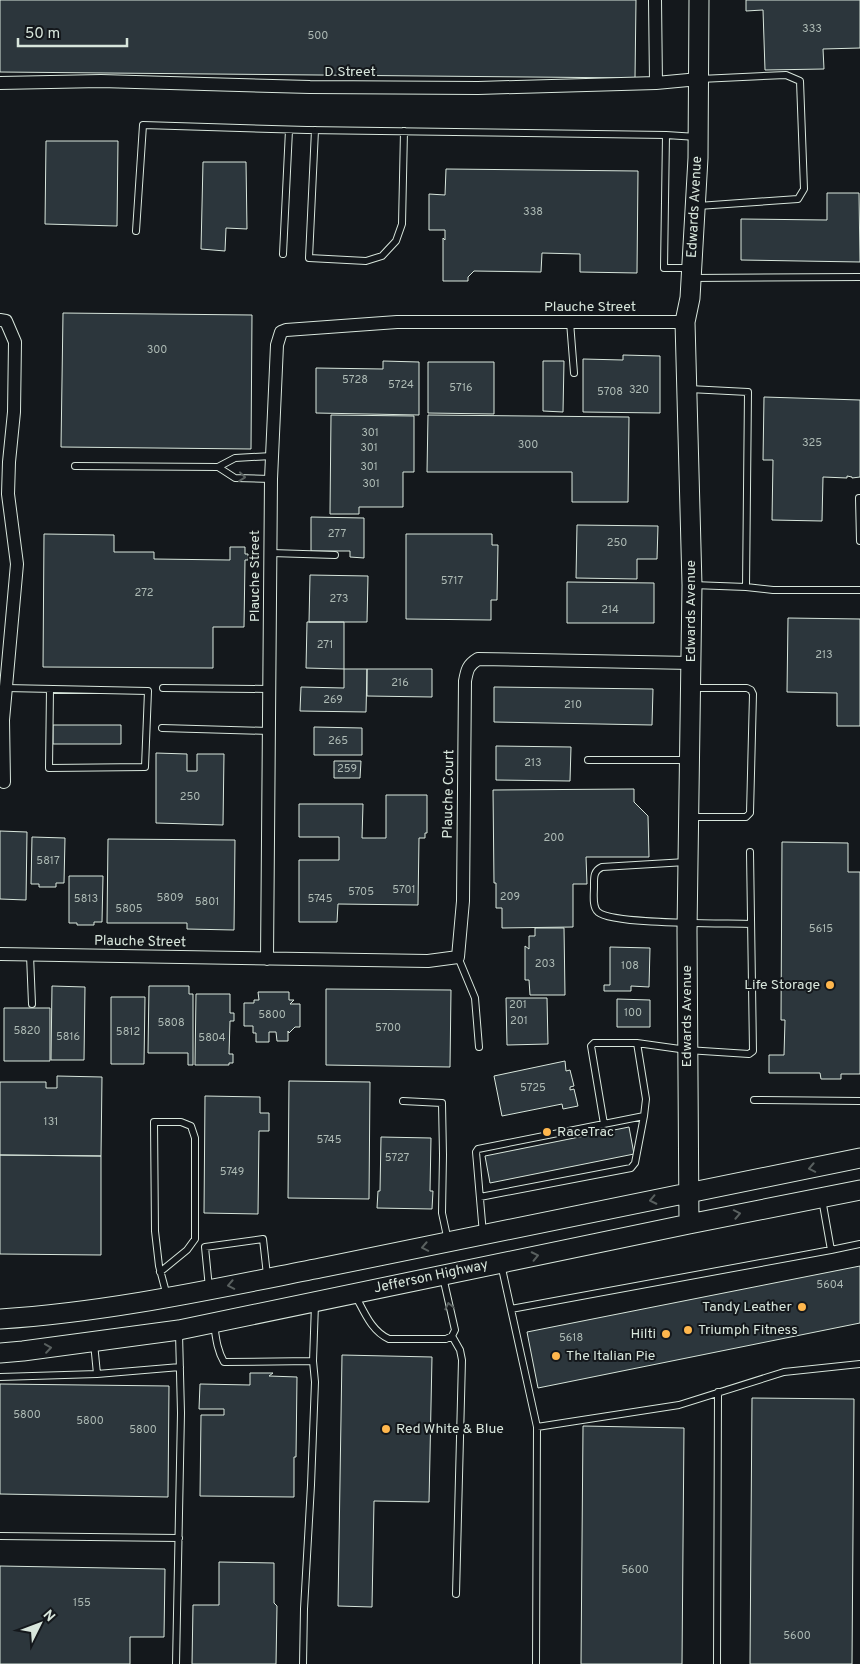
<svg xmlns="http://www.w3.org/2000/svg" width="860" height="1664" viewBox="0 0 860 1664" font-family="Overpass,sans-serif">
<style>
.building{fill:#2c363c;stroke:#d8e6dc}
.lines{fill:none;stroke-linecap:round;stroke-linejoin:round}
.lane-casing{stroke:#d8e6dc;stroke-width:8}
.street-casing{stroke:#d8e6dc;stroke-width:14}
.secondary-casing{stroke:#d8e6dc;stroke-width:21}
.lane{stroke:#14181c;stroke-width:6}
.street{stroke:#14181c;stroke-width:12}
.secondary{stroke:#14181c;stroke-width:19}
.oneway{stroke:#59605f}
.poi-dot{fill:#ffb74d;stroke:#14181c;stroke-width:2}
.labels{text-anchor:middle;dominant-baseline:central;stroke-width:4;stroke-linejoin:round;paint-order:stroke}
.number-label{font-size:11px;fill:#adbab4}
.street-label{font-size:14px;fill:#d8e6dc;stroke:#14181c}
.poi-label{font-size:14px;fill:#d8e6dc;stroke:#14181c;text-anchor:start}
</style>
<rect width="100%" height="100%" fill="#14181c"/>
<path class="building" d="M0 0H636L635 78 0 72Z
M746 0H860V48L823 49 824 69 765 70 763 10 746 11Z
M46 141H118L117 226 45 224Z
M203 162H246L247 229 226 228 225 251 201 249Z
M446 169 638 171 637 273 580 272V254L542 253 541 272 474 271 468 277V281H443V238L445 240V230H429V194L445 195Z
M827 193H859L860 262 741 260V219L827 220Z
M63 313 252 315 251 449 61 447Z
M623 355 660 356V413L583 412V359L623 360Z
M383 361 419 362V415L316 413V368L383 369Z
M543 361H564L563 412 543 411Z
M428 362H494V414L428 413Z
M764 397 860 400V477L852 478V477L847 476V478L823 477 822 521 772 520 773 460H763Z
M331 415 414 416V472H403V507H359V514H330Z
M428 415 629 417 628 502H572V472H427Z
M311 517 364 518V558L350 557V551H311Z
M577 525 658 526 657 559H637V579L576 578Z
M44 534 114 535V552H154V559L230 560V547H245V554H248V560H245L244 627H213V668L43 667Z
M406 534H492V545H498L497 600H491V620L406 619Z
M310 575 368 576 367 622H309Z
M567 582 654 583V623H567Z
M788 618 860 619V726H837V693L787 692Z
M307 622H344V669L306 668Z
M344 669H367L366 712 300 711 301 687 344 688Z
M367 669H432V697L367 696Z
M494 687 653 689 652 725 494 722Z
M53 725H121V744H53Z
M314 727 362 728V755H314Z
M496 746 571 747 570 781 496 780Z
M156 753 187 754V771H197V754H224L223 825 156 823Z
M334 761H361L360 778H334Z
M634 789V802L648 816 649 857H586L587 884H573V927L502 928V908H496V883H494L493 790Z
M386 795H427V833H425V838H419L418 905 338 904 337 922H299V860H339V837H299V804H363L362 838H386Z
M0 831 27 832 26 900 0 899Z
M32 837 65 838 64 883H56V887H39V884H31Z
M108 839 235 840 234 930 187 929V923H107Z
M782 842 848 843V872H860V1074H841V1079H821L820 1073H769V1055H784L785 1020H781Z
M69 876H103L102 922H94V925H77V923H69Z
M535 928H564L565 995H530L529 980H525V946L529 949V936H535Z
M610 947 650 948 649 987 631 986V991H604V985H610Z
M52 986 85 987 84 1060H51Z
M149 986H189V994H193V1065H188V1053H148Z
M326 989 451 990 450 1067 326 1065Z
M258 992H289V1000H294L290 1004H300V1027H295L289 1033 288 1031V1041H277L276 1032H269V1042H256V1033H253V1026H244V1003H254V1000H259Z
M196 994H230V1013H234V1021H230L229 1054H233V1063H229V1065H195Z
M111 997H145L144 1064H111Z
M506 998H547L548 1044 507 1045Z
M617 999 650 1000V1027H617Z
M4 1008H50V1061H4Z
M565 1061 566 1071 570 1070 574 1086 570 1087V1090L574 1089 578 1106 563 1109 562 1104 502 1116 494 1076Z
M57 1076 102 1077 101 1156 0 1155V1082H46V1088H57Z
M289 1081 370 1082 369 1199 288 1198Z
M205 1096 260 1097V1113H269V1131H259L258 1214 204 1213Z
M629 1127 634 1154 490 1183 485 1156Z
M381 1137 431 1138 430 1191H433L432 1209 377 1208 378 1191H380Z
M0 1155 101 1156V1255L0 1254Z
M860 1266V1323L538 1388 527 1332Z
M342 1355 432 1357 429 1502 374 1501 372 1607 338 1606Z
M250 1373H273L269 1376 297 1377 296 1457H294V1497L200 1496 201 1415H224V1409H199L200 1384 250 1385Z
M0 1384 169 1386 168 1497 0 1494Z
M752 1398 854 1399 852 1664H750Z
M583 1426 684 1428 682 1664H581Z
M219 1562 274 1563V1603L277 1606 276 1664H192L193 1605H219Z
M0 1566 165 1569 164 1637H130V1664H0Z"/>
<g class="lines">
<g class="lane-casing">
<path id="lane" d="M315 130 309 258 366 261 382 256 396 241 402 224 404 131
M698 206 798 199 804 189 800 81 786 75 700 79
M136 231 143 125 307 130 666 135
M283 254 289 130
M689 268H664L666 135 697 137
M692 278 860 277
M570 322 574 373
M689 389 748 392 746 587
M75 466 218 467
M271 479 235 478 218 467 235 458 272 456
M859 498 860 541
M271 553 335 555
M693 585 746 587 773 590H860
M6 688 148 691 145 767 49 768 50 689
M163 688 269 689
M162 728 269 731
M588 760H687
M690 817H746L750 813 753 694 751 690 747 688H692
M686 862 602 867C593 871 594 878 594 887 594 894 592 907 598 912 612 925 726 923 751 924
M30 955 32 1004
M458 957 475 998 479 1047
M754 1100 860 1101
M403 1101 442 1103 443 1155 442 1213 448 1241
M604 1124 591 1046 594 1043H637
M480 1197 631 1168 635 1163 644 1116
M483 1234 476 1152 478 1149 644 1116 646 1099 637 1043 687 1050 749 1054 753 1051 750 852
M831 1250 860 1244
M501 1264 537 1427 536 1664
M160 1272 187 1250 195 1239V1138L191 1126 181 1122H154L155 1231 159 1266 167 1296
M209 1288 205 1247 263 1239 267 1275
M355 1295C364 1311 371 1331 389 1339H446L452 1336 455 1330 443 1277
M511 1309 831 1250 822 1199
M214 1324C216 1338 217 1350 224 1362L313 1361
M452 1336 460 1350 462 1360 456 1594
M94 1343 97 1374
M0 1377 97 1374 180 1367
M537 1427 679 1405 784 1372 860 1364
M0 1536 179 1538
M176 1664 181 1413 179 1333
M303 1664 304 1609 311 1485 315 1382 313 1361 315 1304
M717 1664 718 1392"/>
</g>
<g class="street-casing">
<path id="street" d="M655 0 656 83
M0 83 101 81 310 87 478 88 656 83 699 79
M0 320 6 321 15 342 14 412 9 462 8 494 17 564 3 720 4 782
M0 954 428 961 458 957 463 901 465 681C467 670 468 665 478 659L691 663
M267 959 271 479 277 345 281 332 286 330 397 322H685"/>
</g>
<g class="secondary-casing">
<path id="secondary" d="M689 1224 687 931 692 585 685 322 690 298 698 158 699 0
M0 1319C110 1312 218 1288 325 1267 504 1232 682 1193 860 1158
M0 1353 23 1351 179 1330 689 1224 860 1190"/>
</g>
<use href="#lane" class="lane"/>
<use href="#street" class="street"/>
<use href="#secondary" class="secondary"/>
</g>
<defs><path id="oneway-chevron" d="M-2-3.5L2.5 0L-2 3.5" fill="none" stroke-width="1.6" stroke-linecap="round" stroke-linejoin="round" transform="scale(1.25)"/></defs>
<g class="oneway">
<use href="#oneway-chevron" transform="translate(242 477) rotate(6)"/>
<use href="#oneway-chevron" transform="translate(812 1168) rotate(169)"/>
<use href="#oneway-chevron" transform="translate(653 1200) rotate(168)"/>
<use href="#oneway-chevron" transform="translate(737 1214) rotate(-11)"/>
<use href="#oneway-chevron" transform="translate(425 1247) rotate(169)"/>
<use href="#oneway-chevron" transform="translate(535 1256) rotate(-12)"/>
<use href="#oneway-chevron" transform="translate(231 1285) rotate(169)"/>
<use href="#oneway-chevron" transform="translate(449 1306) rotate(-103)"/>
<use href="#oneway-chevron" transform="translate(48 1348) rotate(-8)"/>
</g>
<g class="poi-dot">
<circle cx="830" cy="985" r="5"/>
<circle cx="547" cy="1132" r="5"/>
<circle cx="802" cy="1307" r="5"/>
<circle cx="688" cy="1330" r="5"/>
<circle cx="666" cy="1334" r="5"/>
<circle cx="556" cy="1356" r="5"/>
<circle cx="386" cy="1429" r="5"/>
</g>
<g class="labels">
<g class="number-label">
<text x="812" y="29">333</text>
<text x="318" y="36">500</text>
<text x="533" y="212">338</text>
<text x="157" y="350">300</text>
<text x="355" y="380">5728</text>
<text x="401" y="385">5724</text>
<text x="461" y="388">5716</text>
<text x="639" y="390">320</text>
<text x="610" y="392">5708</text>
<text x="370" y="433">301</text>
<text x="812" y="443">325</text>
<text x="528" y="445">300</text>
<text x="369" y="448">301</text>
<text x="369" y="467">301</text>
<text x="371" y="484">301</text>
<text x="337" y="534">277</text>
<text x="617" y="543">250</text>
<text x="452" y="581">5717</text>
<text x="144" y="593">272</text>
<text x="339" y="599">273</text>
<text x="610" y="610">214</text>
<text x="325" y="645">271</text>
<text x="824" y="655">213</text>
<text x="400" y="683">216</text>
<text x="333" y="700">269</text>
<text x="573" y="705">210</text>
<text x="338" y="741">265</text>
<text x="533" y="763">213</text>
<text x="347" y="769">259</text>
<text x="190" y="797">250</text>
<text x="554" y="838">200</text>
<text x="48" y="861">5817</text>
<text x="404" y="890">5701</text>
<text x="361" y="892">5705</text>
<text x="510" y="897">209</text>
<text x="170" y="898">5809</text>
<text x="86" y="899">5813</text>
<text x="320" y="899">5745</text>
<text x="207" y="902">5801</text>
<text x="129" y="909">5805</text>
<text x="821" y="929">5615</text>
<text x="545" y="964">203</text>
<text x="630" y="966">108</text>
<text x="518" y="1005">201</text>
<text x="633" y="1013">100</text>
<text x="272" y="1015">5800</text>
<text x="519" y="1021">201</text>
<text x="171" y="1023">5808</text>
<text x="388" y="1028">5700</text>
<text x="27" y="1031">5820</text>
<text x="128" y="1032">5812</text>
<text x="68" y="1037">5816</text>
<text x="212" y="1038">5804</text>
<text x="533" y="1088">5725</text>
<text x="51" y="1122">131</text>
<text x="329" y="1140">5745</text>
<text x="397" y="1158">5727</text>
<text x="232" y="1172">5749</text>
<text x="830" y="1285">5604</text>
<text x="571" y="1338">5618</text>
<text x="27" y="1415">5800</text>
<text x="90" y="1421">5800</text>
<text x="143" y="1430">5800</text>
<text x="635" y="1570">5600</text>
<text x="82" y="1603">155</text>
<text x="797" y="1636">5600</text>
</g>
<g class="street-label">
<text x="350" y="72">D Street</text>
<text transform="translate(695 207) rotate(-87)">Edwards Avenue</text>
<text x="590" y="307">Plauche Street</text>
<text transform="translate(255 576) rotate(-90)">Plauche Street</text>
<text transform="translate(691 611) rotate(-90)">Edwards Avenue</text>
<text transform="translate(449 794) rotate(-89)">Plauche Court</text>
<text transform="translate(140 942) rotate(1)">Plauche Street</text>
<text transform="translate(687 1016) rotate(-90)">Edwards Avenue</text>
<text transform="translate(431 1277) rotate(-12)">Jefferson Highway</text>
</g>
<g class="poi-label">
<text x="820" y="985" text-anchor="end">Life Storage</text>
<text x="557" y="1132">RaceTrac</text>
<text x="792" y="1307" text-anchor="end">Tandy Leather</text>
<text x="698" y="1330">Triumph Fitness</text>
<text x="656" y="1334" text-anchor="end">Hilti</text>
<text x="566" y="1356">The Italian Pie</text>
<text x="396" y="1429">Red White &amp; Blue</text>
</g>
</g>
<g transform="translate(40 1624) rotate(48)" stroke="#14181c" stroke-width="4" paint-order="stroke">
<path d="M0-4L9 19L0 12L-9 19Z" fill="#d8e6dc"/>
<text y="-8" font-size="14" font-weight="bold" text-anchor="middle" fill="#d8e6dc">N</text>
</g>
<path d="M18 38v8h109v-8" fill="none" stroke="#d8e6dc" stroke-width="2.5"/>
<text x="25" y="38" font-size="15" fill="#d8e6dc" stroke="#14181c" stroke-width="4" paint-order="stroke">50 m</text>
</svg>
